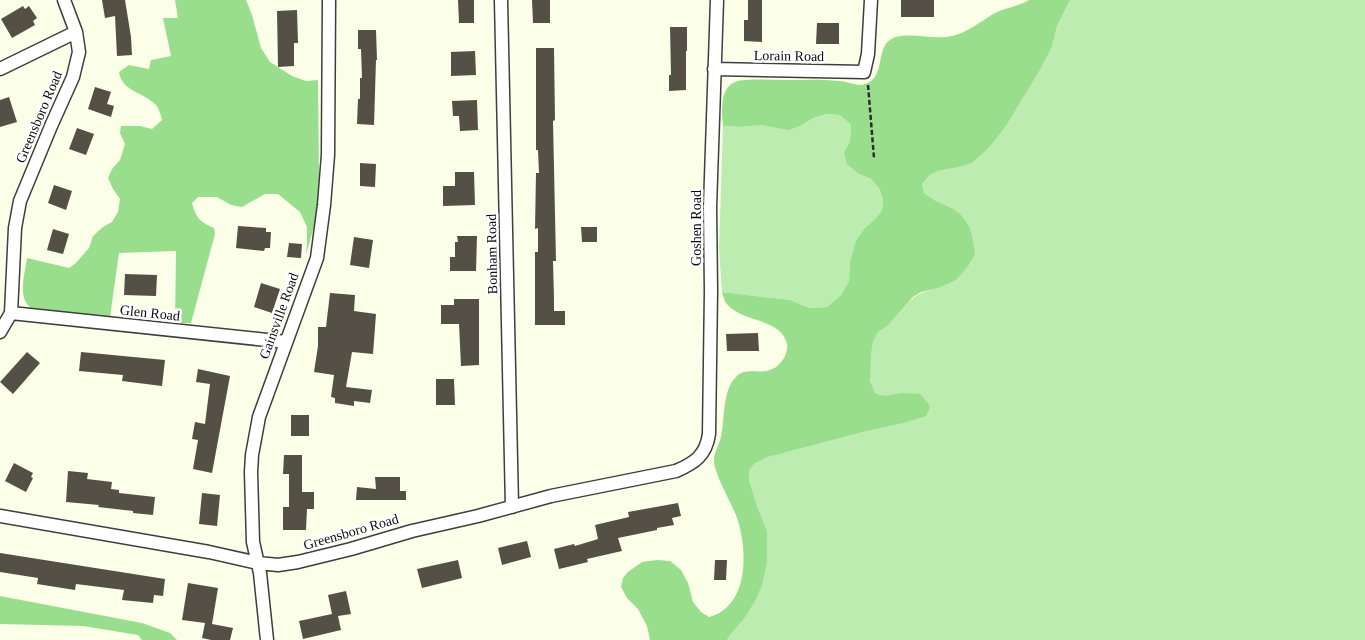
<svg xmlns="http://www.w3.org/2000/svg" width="1365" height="640" viewBox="0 0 1365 640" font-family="Georgia,serif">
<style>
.green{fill:#bcecaf}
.forest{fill:#99de8d}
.building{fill:#545046}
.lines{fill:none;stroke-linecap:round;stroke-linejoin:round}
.street-casing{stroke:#3e3e3e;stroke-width:15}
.path{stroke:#2d2d2d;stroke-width:2.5;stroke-dasharray:5 2.5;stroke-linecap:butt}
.street{stroke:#fff;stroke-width:12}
.labels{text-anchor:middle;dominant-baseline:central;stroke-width:5;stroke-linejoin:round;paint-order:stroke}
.street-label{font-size:14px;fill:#0b0b0b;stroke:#fff}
</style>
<rect width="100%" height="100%" fill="#fcffe8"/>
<path class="green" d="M1070 0H1365V640H727L730 635 744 619 767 531 757 506 749 479V471L754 464 768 457 867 431 904 423 926 415 930 408 903 393C892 396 886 397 875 393 873 388 871 383 870 378 869 365 869 344 877 333 881 328 892 321 897 315 914 297 913 294 938 288L952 208 936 201 924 193 922 184 930 175 938 171 959 167 972 163 989 148 1006 126 1040 70 1052 47 1057 26Z
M827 114 840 115 851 125 850 141 844 152 859 174 871 179 880 190 883 201 882 210 876 218 865 228 850 262 849 281 841 295 827 307 809 308 790 300 722 292 719 249 723 126 740 127 761 125 789 129 802 125 813 118Z"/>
<path class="forest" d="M175 0H246L252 15 261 48 270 62 292 76 306 81 318 80 319 177 318 212 306 255 307 244V227L300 212 278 194H265L242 207 231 205 217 197H198L192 203C196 218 200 222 214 228L215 234 191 323H175L176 251 119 253 110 317 33 309C16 300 25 274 27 258L69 268 76 263 89 248 93 236 103 227 112 222 118 212 120 199 113 189 108 178 112 169 120 160 125 144 120 133 121 126H140L152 129 162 120C161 115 159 109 156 105 144 92 122 92 119 72L129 65 149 69 151 60 171 56 163 18H178Z
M1029 0H1070L1057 26 1052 47 1040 70 1006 126 989 148 972 163 959 167 938 171 930 175 922 184 924 193 936 201 952 208 962 216 970 228 973 240 975 254 968 266 956 280 938 288 921 292 913 297 888 325 878 332 873 341 871 353 870 380 875 393C888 398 891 394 903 393 908 393 914 394 920 394L928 403 930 408 926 416 904 423 867 431 768 457 754 464 749 471V479L757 506 767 531V561L762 585 755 601 744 619 730 635 727 640H650L647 626 638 609 627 598 621 587 623 578 628 572 642 562 657 560 670 561 681 570 688 583 693 602 701 612 709 617C750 607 748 547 736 515 730 501 716 476 714 463 713 454 719 445 721 437 725 419 722 389 737 376 749 364 769 382 784 358 786 354 788 348 787 344 781 317 741 323 726 303 724 300 723 295 722 292L790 300 809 308 827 307 841 295 849 281 850 262 856 241 865 228 876 218 882 210 883 201 880 190 871 179 859 174 847 164 844 152 850 141 851 125 840 115 827 114 813 118 802 125 789 130 761 125 740 127 723 126C722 114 720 96 729 86 734 81 741 80 747 80 760 79 773 80 785 80 803 80 821 79 839 81 847 81 857 87 865 84 887 77 874 47 893 38 908 32 931 39 946 37 966 35 980 21 997 12 1008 7 1019 6 1029 0Z
M0 596 142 623 170 633 177 640H142L138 635 83 626 0 624Z"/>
<path class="building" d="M102 0H125L131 37 132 55 117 56 115 16 105 18Z
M458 0H474V23H459Z
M532 0H550V23H533Z
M748 0H762V42L744 41V20H748Z
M901 0H934V17H901Z
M23 6 25 9 29 6 37 18 33 21 35 25 12 38 1 19Z
M297 10 298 43H294V66L278 67 277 11Z
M817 23H839V44H816Z
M670 27H687V51H686V90L669 91V75H671Z
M358 30H376L377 60H376L374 125 357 124 358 99H360V78H362L361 49H358Z
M536 48H554L555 120 553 121 556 261H553L554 298V311H565V325H535V252H538V228L535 229 536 173H539L538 150H536Z
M475 51 476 75 451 76V52Z
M95 87 111 92 107 104 114 106 111 117 88 109Z
M9 97 17 122 0 127V100Z
M477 100 478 130 460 131 459 116H453L452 101Z
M77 128 94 134 86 155 69 149Z
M360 163 376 164 375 187 360 186Z
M455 172H474L475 205 443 206V186H455Z
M54 185 72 191 66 210 48 203Z
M238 226 266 228V232H271L270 248H265L264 251 236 248Z
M581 227H597V242H582Z
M53 229 69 234 63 254 47 250Z
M457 236H477L476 271H450V257H455V242H458Z
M354 237 373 240 369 268 350 265Z
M289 243 302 244 301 258 287 257Z
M125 274 157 275 156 296 124 295Z
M261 283 280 289 272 313 254 307Z
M330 293 355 295 354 311 376 314 373 354 352 352 346 387 372 390 370 403 354 401V406L335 403V398L331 397 334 375 314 372 318 346V327H326Z
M454 299H479V365L461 366 459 324H441V305H454Z
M758 333 759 351H727L726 334Z
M27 352 40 363 13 394 0 382Z
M81 352 165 360 162 386 122 381 123 375 79 371Z
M198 369 230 376 212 473 193 469 198 440 192 439 195 422 205 424 210 384 196 382Z
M436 379H454L455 405H436Z
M291 415H309V436H291Z
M284 455H302V492H314V509H307L306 530H283V507H289V474H283Z
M14 463 33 473 31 477 33 478 26 492 5 481Z
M68 471 88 473 87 479 112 482 111 489 119 490V493L155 497 153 515 133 513V511L98 507 99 505 66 502Z
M375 477H400V491H406V500H356L357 487 376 489Z
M202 493 220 495 217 526 199 524Z
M678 503 681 516 672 518 674 525 657 528V530L618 538 622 551 587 559 588 562 559 569 554 549 574 544 575 546 598 539 595 525 629 517 628 512Z
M527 541 531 557 502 565 498 548Z
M0 553 165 579 163 596 154 595 153 603 122 600 124 590 76 584 75 590 37 584 38 578 0 572Z
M458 560 462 578 422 588 417 569Z
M715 560H727L726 580H714Z
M188 583 218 588 212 624 233 628 230 640H211L202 638 205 623 182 620Z
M346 591 351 614 338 616 341 630 303 639 299 621 332 614 328 595Z"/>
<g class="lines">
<g class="street-casing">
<path id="street" d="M501 0 512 507
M0 69 76 32
M714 69 864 72 868 54 871 0
M11 313 286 342
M0 332 11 313 15 228 20 201 51 126 73 77 79 52 76 32 64 0
M0 516 209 552 258 563 278 565 298 562 351 549 412 531 478 516 551 496 676 471C695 463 706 455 709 434L711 291 710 207 717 0
M267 640 260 573 253 542 251 472 252 455 259 417 317 258 324 205 328 155 329 0"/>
</g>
<path class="path" d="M868 85 874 158"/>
<use href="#street" class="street"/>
</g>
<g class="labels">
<g class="street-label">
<text transform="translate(789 56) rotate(1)">Lorain Road</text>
<text transform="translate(39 117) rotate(-67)">Greensboro Road</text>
<text transform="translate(696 228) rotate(-90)">Goshen Road</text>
<text transform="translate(492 254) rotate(-91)">Bonham Road</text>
<text transform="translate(150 313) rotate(6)">Glen Road</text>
<text transform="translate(279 316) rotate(-70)">Gainsville Road</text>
<text transform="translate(351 532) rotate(-16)">Greensboro Road</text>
</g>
</g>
</svg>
